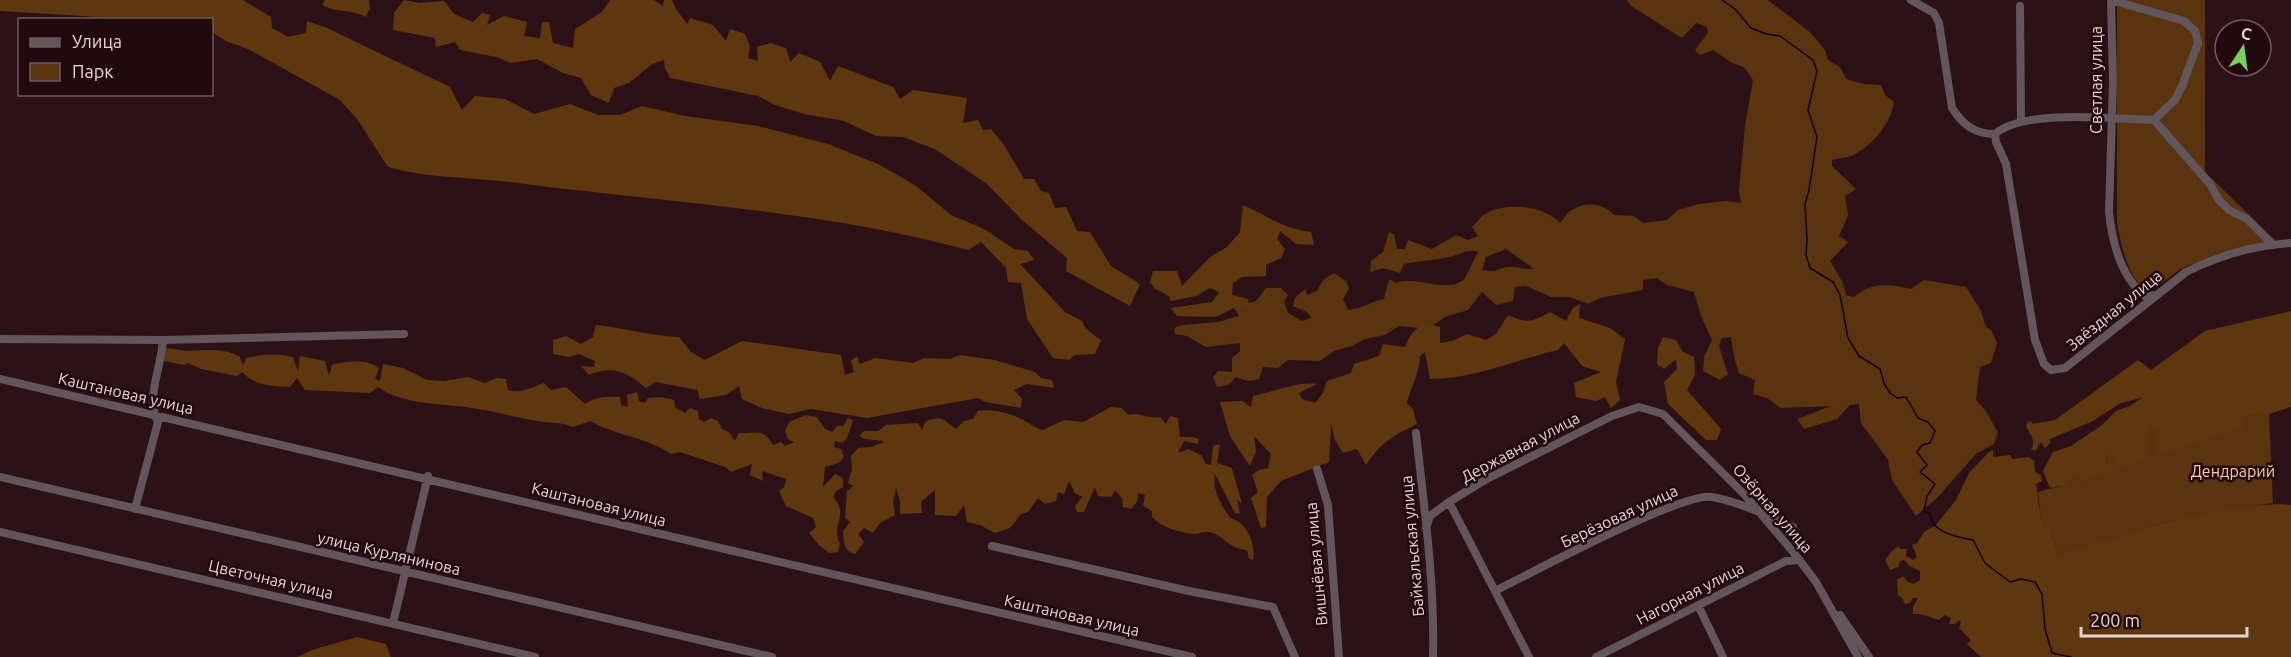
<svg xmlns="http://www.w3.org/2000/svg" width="2291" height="657" viewBox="0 0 2291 657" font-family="Ubuntu,sans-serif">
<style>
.green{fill:#59340e;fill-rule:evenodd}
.forest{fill:#5e370e}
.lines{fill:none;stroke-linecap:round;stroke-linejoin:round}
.stream{stroke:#14001a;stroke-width:1.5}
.minor{stroke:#62565c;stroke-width:8}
.labels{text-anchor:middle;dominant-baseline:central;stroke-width:5;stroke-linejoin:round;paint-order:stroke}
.street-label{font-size:16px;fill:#e6d3d4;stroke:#22090e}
.park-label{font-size:16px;fill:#fccda4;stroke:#22090e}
</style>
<rect width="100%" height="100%" fill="#2c1217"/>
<path class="green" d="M1627 0H1768L1811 33 1825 50 1828 60 1840 67 1846 79 1864 84 1881 85 1885 95 1894 102C1891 123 1874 144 1855 154 1849 158 1840 158 1832 160V166L1856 189 1845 196 1848 215 1839 236 1848 242 1830 261 1843 283 1846 295 1854 297C1870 282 1891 284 1911 289L1924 280 1966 287 1980 309 1986 327 1991 330 1997 343 1991 363 1980 367 1976 400 1986 411 1998 433 1994 444 1976 454 1937 498 1916 516 1892 480 1888 460 1861 423 1859 404 1850 405 1837 419 1804 429 1797 419 1831 406 1781 408 1767 398 1753 394 1755 380 1739 373 1734 357 1731 337 1722 338 1719 346 1728 374 1720 380 1703 371 1704 357 1712 340 1701 316 1694 292 1667 285 1657 278 1643 280V290L1600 298 1588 304 1570 297H1551L1526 286 1515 287 1513 301 1496 305 1482 292 1468 310 1445 317 1433 325 1423 322 1418 328 1399 326 1385 335 1365 339 1352 346 1334 351 1320 361 1288 360 1278 368 1263 367 1259 379 1248 381 1236 377 1228 385 1217 387 1213 377 1218 371 1232 372V358L1240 351V343L1206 347 1187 336 1175 334 1174 328 1182 325 1218 322 1239 316 1234 308 1256 301 1266 288H1281L1288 295 1284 302 1288 313 1302 321 1311 318 1307 312 1293 306 1295 298 1305 289 1307 295 1317 291 1323 280 1334 273 1346 281 1349 289 1343 299 1348 310C1361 309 1371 302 1384 299L1389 279 1396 283C1413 277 1433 287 1450 285 1455 285 1460 282 1464 280L1478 252C1468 248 1460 255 1449 257 1436 260 1419 261 1404 264L1400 273 1383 268 1370 272 1371 261 1383 252 1389 232 1394 234 1397 249H1405L1408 240 1432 249 1456 235 1468 240 1478 236 1472 227C1476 223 1480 217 1485 214 1506 202 1543 205 1560 223 1564 218 1568 211 1574 209 1587 201 1605 204 1614 215L1634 216 1643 223 1667 220 1678 210 1699 204 1726 201 1741 203 1739 191 1745 126 1753 80 1744 67 1732 63 1713 50 1700 55 1695 50 1708 33 1707 27 1696 23 1682 38 1631 6ZM1506 249 1534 269C1526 270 1514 266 1507 267 1495 269 1498 273 1482 270L1486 257Z
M2117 0H2205V172L2276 241C2246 249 2214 255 2185 267 2171 273 2162 287 2146 292 2127 274 2122 248 2117 224Z
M2261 414H2269L2273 503 2216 512 2164 523 2058 555 2050 529H2045L2041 518 2038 492 2060 486 2069 477 2076 475 2083 481 2107 466 2105 451 2147 428 2157 427V456L2244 421 2248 415Z"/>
<path class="forest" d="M0 0H243L271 17 272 28 288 37 306 33 307 21 327 28 450 87 462 110 475 96 505 99 534 114 570 104 598 115H620L642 106 685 116 758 126 828 144 878 164 915 185 951 215 984 229 1014 249 1028 251 1034 260 1020 264 1065 312 1082 321 1086 329 1101 340 1095 354 1075 355 1069 360 1053 358 1027 319 1021 283 1008 282 1006 268 981 242 968 250C821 210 669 203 518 183 475 177 430 179 388 167L357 119 340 100 248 49 226 41 212 32V20H148L0 11Z
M325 0H369L370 8 366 17C352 9 336 13 322 5Z
M404 0 419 3 444 1 454 14 473 22 482 13 490 15 487 25 504 16 527 22 524 36 540 38 542 22H549L553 43 573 48 575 29 602 12 610 0H654L663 6 664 0H672L676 9 687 24 690 18 713 25 726 41 730 29 745 34 750 46 748 58 758 61 757 47 770 43 786 48 790 62 799 53 820 62 830 81 838 66 893 87 900 99 913 90 967 98 963 123 978 120 983 130 991 129 1004 145 1024 179H1034L1041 191 1049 193 1055 208 1066 207 1077 231 1090 232 1111 266 1140 284 1130 306 1066 271 1067 258 1022 220 987 184 935 149 903 137 876 136 844 121 804 114 775 105 758 96 670 78 665 68 664 60 652 64 629 83 614 88 609 103 591 95 581 78 563 73 537 59 511 63 496 57 460 50 455 42 436 47 435 38 393 30 394 13Z
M1243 205C1269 216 1280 228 1311 232L1314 245 1296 244 1280 231 1277 239 1285 249 1281 258 1266 265V276L1242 277 1233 283 1232 295 1248 299 1249 305 1234 308 1216 317 1177 316 1171 308 1212 302 1219 292 1210 288 1196 296 1171 301 1169 296 1154 288 1150 282 1153 271H1177L1182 286 1210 257 1227 247 1240 232Z
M1580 304 1579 318 1610 328 1625 339 1616 382 1620 400 1611 408 1605 397 1596 401 1576 397 1574 383 1601 372 1582 366 1564 343 1558 350C1515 360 1475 379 1430 379L1425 352 1420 356C1419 376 1412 383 1407 403L1413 409 1417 424C1393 436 1381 442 1366 465L1357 449 1343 453 1335 440 1331 424 1329 462 1281 481 1267 497 1266 527 1261 528 1251 498 1258 492 1252 475 1259 470 1268 468 1271 454 1254 436 1256 451 1250 466 1230 436 1220 402 1242 401 1251 407 1253 396C1273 392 1298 381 1317 384L1299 393 1302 399 1315 403 1323 393 1327 381 1351 373 1354 364 1379 356 1383 344 1405 347 1410 336 1423 322 1440 327V343L1452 341 1467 334 1486 340 1496 334 1508 315C1528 324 1531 322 1550 312L1566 321 1573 308Z
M2291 311V407L2269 414 2248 415 2244 421V427L2157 457 2156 428H2148V459L2116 468 2112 448 2105 451 2107 466 2113 465 2114 470 2083 481 2076 476 2069 478 2067 484 2050 488 2043 471 2053 452 2071 446 2102 425 2116 411 2130 406 2143 397 2119 404 2093 421 2050 439V443L2045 448 2041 442 2035 451 2031 449C2037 440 2029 434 2026 425L2030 420 2033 424 2055 420 2138 360 2151 370 2205 331Z
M596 325C624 328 651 336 679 337L691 352 705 360 742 341 841 355 845 375 854 372 851 361 857 356 860 364 875 358 913 363 924 358 950 359 960 355 995 360 1035 372 1041 378 1052 380 1054 388 1027 384 1014 390 1022 399 1021 408 985 402 978 398 867 418 811 409 789 414 762 408 742 399 739 386 726 395 700 399 697 390 656 382 646 388C627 372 613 365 589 375L581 366 594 367 595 361 579 354 569 357 553 354V340L566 336 581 344 593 337Z
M1663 337 1676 340 1682 351 1694 357 1695 375 1687 390 1721 429 1717 440H1706L1668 404 1664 382 1677 369 1676 359 1664 369 1657 364 1658 348Z
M165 348C173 348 181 351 189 351 206 350 225 348 240 357L243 366 246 358C263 354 277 353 293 357L298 372 300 356 325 361 329 376 332 365C346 361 367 359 379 368L375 379 380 381 383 364 403 368 427 380 444 381 468 377 485 383 497 378 506 379 508 390C521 394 532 387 544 383L551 390 566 387 585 404C595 397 607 396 620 397L621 405 628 407 627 395 637 392 639 401 645 403 648 398 661 397 674 400 675 407 685 413 690 408 698 411 699 419 704 422 711 418 718 421 722 429 729 432 735 441 739 433C756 434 763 427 773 445L781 442 785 446 794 442 788 439 785 431 789 422 806 415 817 417 825 429 832 432 837 426H843L848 418 853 420 847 438 842 443 835 441 834 447 841 449 844 457 839 463 825 467 823 487 835 474 843 478V487L836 491 833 497C850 515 830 524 840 544L838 552 829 553 819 545 809 533 816 527 813 518 786 506 779 491 784 487 786 479 762 471 763 481 750 475 752 464 731 472 725 467 680 452 671 454C647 437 616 436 590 421L573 427C558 421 552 424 537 421 517 418 498 412 478 409 447 403 403 406 378 387L370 393 305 390 297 378 290 387C272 386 255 386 242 372L237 376 201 369 188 363 184 365 164 361Z
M1111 407 1122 408 1128 415C1140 411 1148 420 1160 417L1166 424 1170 416 1178 418 1180 437H1193L1199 439 1198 444 1184 441 1178 453 1188 449 1201 455 1206 464 1211 465 1213 446 1220 444 1217 463 1232 468 1242 504 1237 499 1240 514 1235 513 1215 474C1211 490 1222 505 1230 518 1247 522 1256 544 1253 560L1249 559 1247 550C1226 548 1223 534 1209 532 1205 531 1200 534 1195 534 1180 533 1161 527 1152 517V511L1143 506 1145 495 1138 493 1137 502 1131 509 1123 507 1122 498 1115 490 1111 497 1098 496 1095 487 1084 512H1077L1075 506 1082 497 1075 493 1069 481 1064 494 1058 492 1056 501 1045 504 1038 498 1028 512 1021 514 1010 528 995 533 980 525 967 522 964 505 956 516 935 515V490L921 502 922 513 900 514V501L896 488 893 502 895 515 880 523 873 533 864 528 858 534 864 542 855 554C843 551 844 541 843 531L850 522 845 518 847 491 853 486 848 483 852 470 851 456 858 448 871 447 884 442C876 438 866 442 859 436L864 431H878L886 425 918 423 922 430 925 422C942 414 943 420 956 429L964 421 973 419 978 411C993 408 1013 414 1025 421 1032 425 1035 428 1043 430L1064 420 1083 422Z
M1993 450V457L2010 455 2013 459 2029 457 2034 461 2035 472 2041 475 2042 481 2036 484 2041 518 2045 529H2050L2058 555C2115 537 2172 518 2232 509 2252 506 2271 503 2291 505V657H1981L1967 644 1971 640 1959 628 1961 622 1959 620 1955 624H1949L1951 618 1945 615 1939 620 1920 614H1913V607L1918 598H1913L1910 603 1905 604 1902 598 1898 595 1897 580 1903 576 1908 582 1914 584 1920 580V571L1910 566 1904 560 1900 561 1898 567 1890 570 1885 560 1892 551 1899 546 1900 549H1907L1906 556 1913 560 1917 557 1912 545 1917 543 1925 531 1935 526 1956 500 1969 473 1989 452Z
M357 637 386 644 391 657H297L315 649Z"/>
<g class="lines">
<path class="stream" d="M1722 0 1735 9 1751 28 1766 34 1780 36 1813 60 1817 71 1808 110 1817 137 1809 190 1805 204 1807 239 1806 255 1810 268 1833 282 1840 295 1848 338 1859 356 1880 369 1884 383 1890 393 1897 398 1906 397 1918 418 1928 422 1935 431 1930 443 1922 445 1917 452 1927 465 1920 472 1935 484 1927 496 1924 511 1930 514C1932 533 1957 537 1973 540L1985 563 2010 582 2021 579 2035 582 2042 594 2045 629 2052 653 2071 657"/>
<path class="minor" d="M1911 0 1934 13 1939 23 1952 108C1963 125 1975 134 1995 134 2026 108 2114 119 2154 120L2210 184 2219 200 2229 210 2247 219 2273 245
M2020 6 2021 121
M2154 120 2175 100 2182 86 2198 43 2195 31 2184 21 2111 0 2113 81 2109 212C2112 241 2121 277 2145 296L2156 295
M1995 134 1996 142 2006 164 2035 340 2044 364 2051 370 2065 368 2186 272C2218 256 2256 245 2291 243
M0 339 163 340
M0 379C398 471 794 567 1192 657
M1416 433C1424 507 1435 582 1433 657
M1317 469 1328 505 1339 657
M0 477 772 657
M1449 502 1529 657
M135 509 158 422C145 399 162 365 163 340L404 334
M1426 528 1430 516 1449 502 1485 480 1612 416 1639 407 1663 414 1744 494 1794 553 1816 582 1858 657
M0 532 535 657
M992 546 1189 591 1273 607 1295 657
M1495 591C1531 573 1682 492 1712 497 1740 502 1768 516 1793 527
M1698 605 1723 657
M1840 615 1869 657
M393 623 428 476
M1596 657 1786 561 1799 560"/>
</g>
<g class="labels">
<g class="street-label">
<text transform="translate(2096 80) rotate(-90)">Светлая улица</text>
<text transform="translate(2114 310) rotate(-39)">Звёздная улица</text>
<text transform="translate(126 393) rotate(13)">Каштановая улица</text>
<text transform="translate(1520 447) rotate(-28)">Державная улица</text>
<text transform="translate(599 504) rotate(14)">Каштановая улица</text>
<text transform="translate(1773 508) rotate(49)">Озёрная улица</text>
<text transform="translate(1619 516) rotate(-25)">Берёзовая улица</text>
<text transform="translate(1412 546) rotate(-95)">Байкальская улица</text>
<text transform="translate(389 553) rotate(13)">улица Курлянинова</text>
<text transform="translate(1316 564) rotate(-95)">Вишнёвая улица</text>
<text transform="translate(271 579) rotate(13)">Цветочная улица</text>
<text transform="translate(1690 593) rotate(-27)">Нагорная улица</text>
<text transform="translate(1072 615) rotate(13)">Каштановая улица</text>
</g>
<g class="park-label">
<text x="2233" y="471">Дендрарий</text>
</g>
</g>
<rect x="18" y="18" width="195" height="78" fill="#22090e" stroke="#705a5d" stroke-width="1.5"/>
<rect x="30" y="38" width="30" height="9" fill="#62565c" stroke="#705a5d" stroke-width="1.5"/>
<text x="72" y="48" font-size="18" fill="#e6d3d4">Улица</text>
<rect x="30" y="63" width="30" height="18" fill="#59340e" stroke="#705a5d" stroke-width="1.5"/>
<text x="72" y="78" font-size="18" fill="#e6d3d4">Парк</text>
<g transform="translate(2243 48) rotate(13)"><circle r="28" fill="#22090e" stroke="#705a5d" stroke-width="1.5"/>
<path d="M0-4.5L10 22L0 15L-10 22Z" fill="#78d158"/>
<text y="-9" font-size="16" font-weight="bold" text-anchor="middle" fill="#e6d3d4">С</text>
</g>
<path d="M2081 627v9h166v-9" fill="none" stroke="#e6d3d4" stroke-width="3"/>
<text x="2090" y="627" font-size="18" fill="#e6d3d4" stroke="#22090e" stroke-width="4.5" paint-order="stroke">200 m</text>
</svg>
